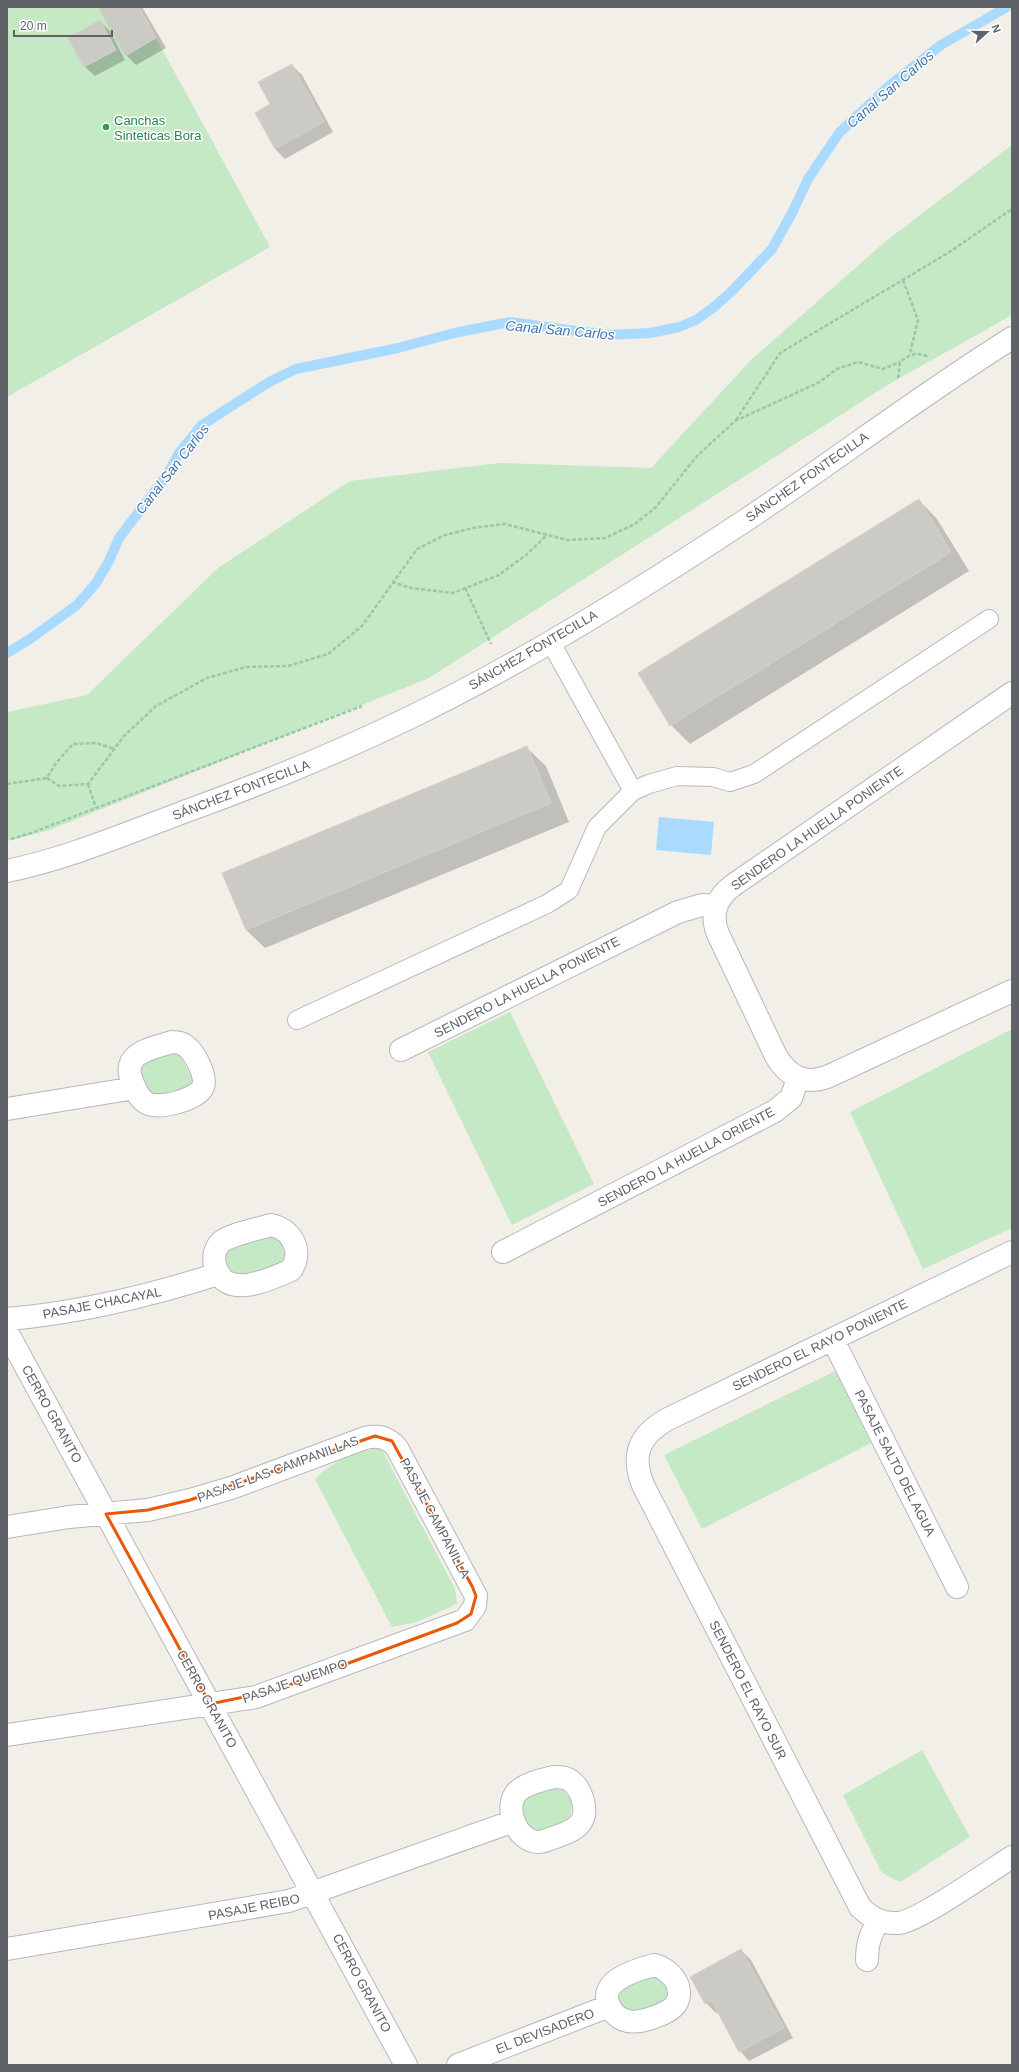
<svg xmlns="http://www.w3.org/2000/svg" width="1019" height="2072" viewBox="0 0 1019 2072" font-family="Arial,sans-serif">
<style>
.green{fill:#c5e8c5}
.water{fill:#aadaff}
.shadow{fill:#0003}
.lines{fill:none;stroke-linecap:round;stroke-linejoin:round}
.stream{stroke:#aadaff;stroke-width:10}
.building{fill:#cccac5;stroke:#d6d1c6}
.service-casing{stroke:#b5b8bc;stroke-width:20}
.minor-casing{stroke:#b5b8bc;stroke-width:24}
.tertiary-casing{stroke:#b5b8bc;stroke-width:24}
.path{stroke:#9cc7a9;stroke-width:2.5;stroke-dasharray:4 2;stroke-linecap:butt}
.service{stroke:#fff;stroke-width:18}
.minor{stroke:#fff;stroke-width:22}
.tertiary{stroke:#fff;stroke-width:22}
.marked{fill:none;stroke:#e8590c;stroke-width:3;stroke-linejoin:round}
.leisure-dot{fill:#2e9e5b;stroke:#fff;stroke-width:1.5}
.labels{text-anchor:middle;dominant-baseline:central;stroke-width:3;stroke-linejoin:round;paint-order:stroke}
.leisure-label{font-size:13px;fill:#27864d;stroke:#fff;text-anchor:start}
.street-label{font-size:13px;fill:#5f6368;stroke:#fff}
.water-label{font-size:14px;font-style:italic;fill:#4174aa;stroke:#fff}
</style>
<rect width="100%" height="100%" fill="#f1efe8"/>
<path class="green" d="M7 7H139L270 247 7 397Z
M1012 145V315L889 384 429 678 47 831 7 841V712L87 695 218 568 350 481 500 463 651 468 751 360 886 241Z
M510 1012 594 1184 512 1225 428 1052Z
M1012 1029V1228L923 1269 850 1112Z
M170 1048 179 1052 193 1082 188 1089 158 1098 144 1089 138 1063Z
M273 1231 284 1235 292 1257 286 1267 236 1278 221 1260 227 1247Z
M835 1371 871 1443 702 1529 664 1455Z
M381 1448 455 1589 457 1604 417 1622 392 1627 315 1479C333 1461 355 1451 381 1448Z
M922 1750 970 1837 900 1882 882 1873 843 1795Z
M546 1785 561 1787 572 1801 570 1820 544 1833 528 1829 522 1808 524 1794Z
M659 1972 667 1985V2003L638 2015 616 2004 615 1988Z"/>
<path class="water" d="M659 817 714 822 711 855 656 850Z"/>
<path class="shadow" d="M99 7H142L166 48 136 65 126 55Z
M100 21 110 31 125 60 95 76 85 67 70 38Z
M292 65 302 75 333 132 285 159 275 149 271 105Z
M919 500 937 519 969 571 690 744 671 725Z
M527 748 546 766 569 822 265 948 246 930Z
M741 1950 751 1960 793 2038 749 2061 740 2051 718 2012 716 2013 706 2003Z"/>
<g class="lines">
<path class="stream" d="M7 653 30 639 77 605 96 583 108 563 119 538 167 475 179 453 202 425 269 382 296 369 398 348 454 333 510 322 606 335 650 333 679 327 696 320 714 307 731 292 772 249 793 211 808 179 839 133 888 87 941 45 1007 7"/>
</g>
<path class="building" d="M98 7H139L156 38 125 56Z
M100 20 116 50 84 67 68 38Z
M292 64 324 122 275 149 255 113 270 104 258 82Z
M919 499 951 552 670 726 638 673Z
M527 746 551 803 246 930 222 873Z
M741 1949 784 2028 739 2052 711 2000 705 2004 690 1977Z"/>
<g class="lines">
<g class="service-casing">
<path id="service" d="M550 641 633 791
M297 1020 547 904 569 890 597 827 633 791 649 784 677 776 713 777 730 782 754 774 989 619"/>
</g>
<g class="minor-casing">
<path id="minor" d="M1012 693 732 886C716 899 710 914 718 934L776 1056C788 1076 803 1085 827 1077L1012 991
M172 1042C177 1042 182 1043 186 1046 195 1053 207 1076 203 1087 197 1100 156 1111 145 1102 138 1097 135 1089 132 1081 121 1053 150 1049 172 1042Z
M401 1050 678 912 702 905 715 906
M7 1109 135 1088
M271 1225C292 1229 304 1252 291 1270 269 1280 224 1301 215 1265 213 1257 215 1248 221 1242 231 1234 258 1229 271 1225Z
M503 1252 775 1111 791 1098 798 1079
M1012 1252 666 1420C639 1436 631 1455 643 1485L860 1907C871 1918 882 1924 898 1923 918 1922 991 1870 1012 1857
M7 1319C80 1313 149 1296 218 1274
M7 1332 406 2065
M833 1340 957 1587
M7 1527 69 1517 148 1510 190 1500 231 1488 365 1438C379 1435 388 1437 397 1448L476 1596 475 1606 465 1620 256 1697 7 1735
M554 1777C560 1777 566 1777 571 1781 581 1788 589 1811 581 1822 576 1830 566 1833 558 1836 552 1838 545 1842 538 1842 517 1842 503 1807 517 1792 526 1783 542 1780 554 1777Z
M7 1949 289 1901 514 1821
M867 1960C867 1944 870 1934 879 1921
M654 1965C670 1969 686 1987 676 2004 669 2014 639 2024 628 2021 621 2020 615 2015 611 2009 594 1982 635 1970 654 1965Z
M458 2065 609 2006"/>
</g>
<g class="tertiary-casing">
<path id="tertiary" d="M7 871C70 858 132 831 192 809 266 782 339 752 409 718 526 661 638 591 746 520 836 460 921 395 1012 338"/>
</g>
<path class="path" d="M903 280 918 320 910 353
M898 378 900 362C911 353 916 352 929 357
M736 420 780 353 948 253 1012 209
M392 582 411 588 453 593 499 575 526 555 547 535
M465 588 491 644
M47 778 59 786 88 784 124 736 156 706 207 678 246 667 288 666 328 654 362 626 417 549 445 535 473 528 505 524 567 540 605 538 635 524 656 507 697 456 735 421 818 383 837 369 858 362 883 369 900 362
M7 784 47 778 56 763 73 744 96 743 115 749
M88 784 96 808
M11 839 31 833 362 706"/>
<use href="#service" class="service"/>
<use href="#minor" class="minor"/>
<use href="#tertiary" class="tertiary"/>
</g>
<path class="marked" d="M375 1436 392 1441 472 1586 476 1596 471 1614 457 1623 273 1691 210 1704 106 1514 148 1510 190 1500Z"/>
<circle class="leisure-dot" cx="106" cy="127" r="4"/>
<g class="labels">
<g class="leisure-label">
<text x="114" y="120">Canchas<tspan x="114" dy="15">Sinteticas Bora</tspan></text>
</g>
<g class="street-label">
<text transform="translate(807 477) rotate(-35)">SÁNCHEZ FONTECILLA</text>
<text transform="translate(533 650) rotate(-30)">SÁNCHEZ FONTECILLA</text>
<text transform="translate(241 790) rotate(-21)">SÁNCHEZ FONTECILLA</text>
<text transform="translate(817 828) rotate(-35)">SENDERO LA HUELLA PONIENTE</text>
<text transform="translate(527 987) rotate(-27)">SENDERO LA HUELLA PONIENTE</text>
<text transform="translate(686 1157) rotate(-28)">SENDERO LA HUELLA ORIENTE</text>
<text transform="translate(102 1303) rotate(-11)">PASAJE CHACAYAL</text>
<text transform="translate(820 1345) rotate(-26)">SENDERO EL RAYO PONIENTE</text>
<text transform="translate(52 1414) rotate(61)">CERRO GRANITO</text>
<text transform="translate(895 1463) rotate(63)">PASAJE SALTO DEL AGUA</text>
<text transform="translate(278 1469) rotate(-20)">PASAJE LAS CAMPANILLAS</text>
<text transform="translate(435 1518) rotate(62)">PASAJE CAMPANILLA</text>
<text transform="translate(295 1681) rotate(-19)">PASAJE QUEMPO</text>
<text transform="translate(748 1690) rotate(63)">SENDERO EL RAYO SUR</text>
<text transform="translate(207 1699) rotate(61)">CERRO GRANITO</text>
<text transform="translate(254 1907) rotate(-11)">PASAJE REIBO</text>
<text transform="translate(362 1983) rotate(62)">CERRO GRANITO</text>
<text transform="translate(545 2031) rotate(-21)">EL DEVISADERO</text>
</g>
<g class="water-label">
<text transform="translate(890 89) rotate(-41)">Canal San Carlos</text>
<text transform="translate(560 330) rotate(5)">Canal San Carlos</text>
<text transform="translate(172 469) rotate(-52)">Canal San Carlos</text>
</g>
</g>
<rect width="1019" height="2072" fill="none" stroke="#5f6368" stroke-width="16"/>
<g transform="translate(987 32) rotate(69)" stroke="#ffffff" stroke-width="3" paint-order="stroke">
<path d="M0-3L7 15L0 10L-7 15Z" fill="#5f6368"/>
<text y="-6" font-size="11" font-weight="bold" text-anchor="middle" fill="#5f6368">N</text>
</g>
<path d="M14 30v6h98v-6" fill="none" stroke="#5f6368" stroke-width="2"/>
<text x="20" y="30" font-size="12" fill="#5f6368" stroke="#ffffff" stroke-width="3" paint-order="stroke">20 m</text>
</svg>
